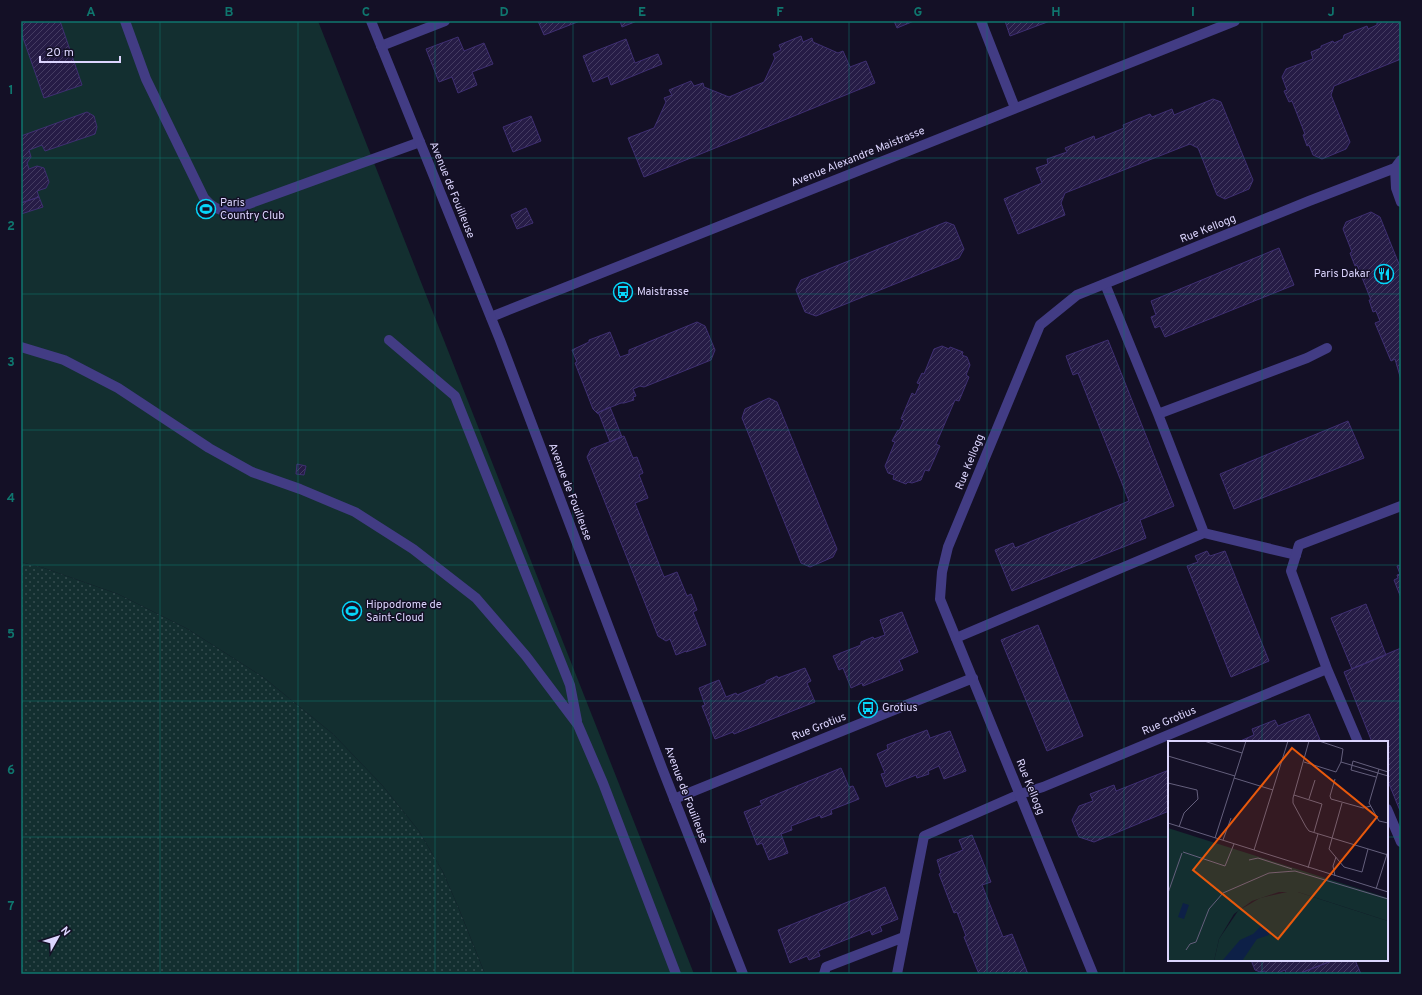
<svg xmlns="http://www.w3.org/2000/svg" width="1422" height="995" viewBox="0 0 1422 995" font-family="Overpass,sans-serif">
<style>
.green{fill:url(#green-dots)}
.pitch{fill:#132f30}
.building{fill:url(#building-hatch);stroke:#3f2f72}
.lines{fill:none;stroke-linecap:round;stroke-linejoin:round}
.service{stroke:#423c84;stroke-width:10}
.minor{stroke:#423c84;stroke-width:10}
.tertiary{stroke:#423c84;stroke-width:10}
.grid{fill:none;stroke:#0f766e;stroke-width:1;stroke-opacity:0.55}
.labels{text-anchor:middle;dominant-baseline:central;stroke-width:3;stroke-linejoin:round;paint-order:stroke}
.street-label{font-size:11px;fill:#dcd5fe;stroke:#141026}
.poi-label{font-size:11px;fill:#dcd5fe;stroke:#141026;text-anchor:start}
.inset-road{fill:none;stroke:#645f7c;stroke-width:1}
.view{fill:#e8590c;fill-opacity:0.15;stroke:#e8590c;stroke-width:2}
.inset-edge{fill:none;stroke:#dcd5fe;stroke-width:2}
.neatline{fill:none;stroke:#0f766e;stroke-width:1.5}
.grid-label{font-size:13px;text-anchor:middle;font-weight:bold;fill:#0f766e}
</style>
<defs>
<pattern id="green-dots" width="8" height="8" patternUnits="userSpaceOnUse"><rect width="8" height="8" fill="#132f30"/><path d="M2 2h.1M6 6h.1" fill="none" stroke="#354c4f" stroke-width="1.8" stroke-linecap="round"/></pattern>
<pattern id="building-hatch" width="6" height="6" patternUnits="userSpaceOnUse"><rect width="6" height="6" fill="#261c46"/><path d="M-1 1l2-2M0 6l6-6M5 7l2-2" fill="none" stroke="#453c62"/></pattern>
</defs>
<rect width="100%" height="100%" fill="#141026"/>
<path class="green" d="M21 562 44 568 118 594 186 628 263 677 333 734 382 785 419 831 443 872 459 909 485 974H21Z"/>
<path class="pitch" d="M21 21H318L694 974H485L459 909 443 872 419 831 382 785 333 734 263 677 186 628 118 594 44 568 21 562Z"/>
<path class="building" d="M21 21H60L82 85 44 98 21 32Z
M538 21H580L544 35Z
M620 21H637L622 27Z
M894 21H914L897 28Z
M1005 21H1050L1010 36Z
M1382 21H1401V59L1334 86 1331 95 1350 142 1346 149 1322 159 1313 155 1309 145 1307 146 1303 135 1305 134 1292 101 1289 102 1284 91 1287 90 1282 77 1286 69 1313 59 1311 52 1321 48V46L1333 41 1334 43 1343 39 1344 35 1367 26 1368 29 1377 25V23Z
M801 36 803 42 812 38 813 42 838 53 843 51 850 67 866 61 875 83 644 177 628 138 654 128 666 102 664 98 672 95 669 90 691 81 694 86 703 83 704 87 729 97 764 82 775 58 773 54 781 50 779 45Z
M458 37 464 51 484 43 493 64 472 72 477 85 458 93 452 77 439 82 426 49Z
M626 39 635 63 658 54 662 64 611 85 608 76 593 82 583 56Z
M1213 99 1221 102 1253 180 1249 189 1225 199 1217 195 1198 148 1190 144 1065 193 1061 203 1065 215 1018 234 1004 199 1042 183 1036 168 1048 164 1047 159 1067 152 1065 148 1094 136 1095 140 1124 128 1123 125 1150 114 1152 117 1172 109 1174 115Z
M87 112 94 116 97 127 95 134 45 151 42 145 29 150 31 157 27 163 29 169 37 166 44 168 49 182 46 188 37 191 39 197 21 203V136Z
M531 116 541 141 513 152 503 127Z
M39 197 43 207 21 214V203Z
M526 208 533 223 517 229 511 215Z
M1371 212 1380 217 1401 269V380L1395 359 1391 361 1375 323 1380 321 1376 311 1373 312 1369 300H1371L1357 265 1355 266 1350 253 1352 252 1343 229 1346 222Z
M946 222 954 225 964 249 959 258 816 316 805 312 796 290 801 280Z
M1279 248 1294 285 1165 337 1160 326 1155 328 1151 317 1156 315 1151 301Z
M697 322 705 326 715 350 711 360 644 387 640 386 633 389 636 396 633 397 634 400 624 403H621L597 413 593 409 575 363 577 362 572 350 589 342V340L610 332 620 357 629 354V350Z
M1108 340 1174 506 1140 520 1146 538 1012 591 995 550 1013 543 1015 548 1129 501 1078 373 1073 375 1066 356Z
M942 346 949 349 950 347 963 352 962 355 967 357 970 365 966 375 969 377 959 401 955 400 936 444 940 446 929 471 925 470 921 480 912 483 908 482 906 484 893 479 894 475 888 473 885 466 895 442 892 441 898 430 899 431 904 420 901 419 912 393 915 395 920 384 917 383 922 373 924 374 934 349Z
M769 398 777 402 837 549 833 557 810 567 801 563 742 418 745 409Z
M610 407 622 437 610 442 599 414 597 413Z
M1348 421 1364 458 1234 509 1220 474Z
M624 436 633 458 637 457 643 473 639 475 648 498 635 503 664 577 677 572 687 596 691 594 697 610 693 612 706 645 686 652V651L676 655 670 639 666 641 658 636 587 457 591 449Z
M297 464 306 466 304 475 296 474Z
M1207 551 1210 556 1225 551 1269 661 1231 677 1187 566 1198 562 1195 556Z
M1401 565V598L1394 580 1398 578 1397 575 1400 574 1397 566Z
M1366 604 1386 655 1352 669 1331 618Z
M902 612 918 652 899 660 903 670 863 686 862 683 851 688 843 668 839 670 833 656 861 645V642L873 637 874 639 885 635 880 620Z
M1038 625 1083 736 1047 751 1001 640Z
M1401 648V813L1387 779V742H1372L1344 672Z
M805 668 811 681 807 683 815 702 734 734 733 732 715 739 702 706 705 705 699 688 719 680 726 697 736 693 737 695 766 683V681L777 676 778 678Z
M1309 714 1321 742H1238L1254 735 1252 729 1275 720 1278 726Z
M927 730 930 738 950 731 966 771 944 779 939 766 928 771 929 774 917 778 916 775 886 787 881 774 885 773 877 754 888 749 887 745Z
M841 768 849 787 853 786 859 799 831 810 832 814 821 818 820 815 791 826 792 830 781 834 788 853 769 860 762 843 757 845 744 812 762 805 760 801Z
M1169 770V811L1094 842 1079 837 1072 820 1079 806 1093 801 1090 794 1114 785 1116 791Z
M972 835 991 882 982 885 1003 937 1012 934 1028 974H979L964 937 966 936 957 912 954 913 939 874 941 873 937 860 963 850 959 840Z
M885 887 898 919 880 926 882 931 872 935 870 930 818 951 820 956 809 960 807 956 790 963 778 930Z
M1251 960H1334L1298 974H1286L1285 970 1276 974H1266L1265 971 1260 972 1255 970Z
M1334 960H1355L1361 974H1298Z"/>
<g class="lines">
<path class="service" d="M125 21 146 79 204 198C211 206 221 213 232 210L420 142
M381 46 445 21
M389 340 455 396 570 685 577 721
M21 347 64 360 118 388 209 448 252 472 300 489 355 512 413 549 476 598 526 656 578 725 603 783 676 974
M1158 414 1307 358 1327 348
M1204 533 1296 555
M956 638 1204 533 1158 414 1105 284
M824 974 826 967 904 937
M897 974 924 836 1020 794"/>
<path class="minor" d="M981 21 1015 108
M1401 160 1395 168 1396 188 1401 202
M491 317 1235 21
M1358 742 1327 669 1291 571 1299 545 1401 506
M1020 794 1043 787 1327 669
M674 799 973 678
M1387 809 1401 842
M1093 974 940 599 942 572 948 547 1040 325 1077 295 1309 201 1395 168"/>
<path class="tertiary" d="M371 21 500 340 662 768 743 974"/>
</g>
<path class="grid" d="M160 21V974M298 21V974M435 21V974M573 21V974M711 21V974M849 21V974M987 21V974M1124 21V974M1262 21V742M21 158H1401M21 294H1401M21 430H1401M21 565H1401M21 701H1401M21 837H1169M1387 837H1401M1262 960V974"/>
<defs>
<g id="stadium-ring" transform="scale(1)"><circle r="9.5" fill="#141026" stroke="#06d6fa" stroke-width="1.5"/><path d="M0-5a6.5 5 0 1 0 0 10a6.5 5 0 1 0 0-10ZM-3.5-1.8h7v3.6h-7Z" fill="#06d6fa"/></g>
<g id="restaurant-ring" transform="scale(1)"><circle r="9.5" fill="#141026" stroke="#06d6fa" stroke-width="1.5"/><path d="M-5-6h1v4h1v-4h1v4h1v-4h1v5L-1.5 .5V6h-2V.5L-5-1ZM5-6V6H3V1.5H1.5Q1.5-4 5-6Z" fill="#06d6fa"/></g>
<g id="bus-ring" transform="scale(1)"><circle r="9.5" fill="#141026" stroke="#06d6fa" stroke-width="1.5"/><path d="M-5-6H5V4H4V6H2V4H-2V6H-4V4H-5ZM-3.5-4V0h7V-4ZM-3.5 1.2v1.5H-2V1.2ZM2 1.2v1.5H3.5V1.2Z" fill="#06d6fa"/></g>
</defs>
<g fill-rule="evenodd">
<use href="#stadium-ring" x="206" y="209"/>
<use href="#restaurant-ring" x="1384" y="274"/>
<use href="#bus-ring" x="623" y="292"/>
<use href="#stadium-ring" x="352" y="611"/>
<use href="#bus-ring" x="868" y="708"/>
</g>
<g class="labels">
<g class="street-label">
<text transform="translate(858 157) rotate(-22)">Avenue Alexandre Maistrasse</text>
<text transform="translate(452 190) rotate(68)">Avenue de Fouilleuse</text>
<text transform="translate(1208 229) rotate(-22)">Rue Kellogg</text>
<text transform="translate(970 462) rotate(-68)">Rue Kellogg</text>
<text transform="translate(570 492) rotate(69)">Avenue de Fouilleuse</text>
<text transform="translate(1169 721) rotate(-23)">Rue Grotius</text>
<text transform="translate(819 727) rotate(-22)">Rue Grotius</text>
<text transform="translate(1030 787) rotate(68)">Rue Kellogg</text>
<text transform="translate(686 795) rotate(69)">Avenue de Fouilleuse</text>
</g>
<g class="poi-label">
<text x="220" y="203">Paris<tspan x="220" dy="13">Country Club</tspan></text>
<text x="1370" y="274" text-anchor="end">Paris Dakar</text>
<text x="637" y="292">Maistrasse</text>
<text x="366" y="605">Hippodrome de<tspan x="366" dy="13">Saint-Cloud</tspan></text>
<text x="882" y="708">Grotius</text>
</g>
</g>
<g transform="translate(1168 741)">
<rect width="220" height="220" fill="#141026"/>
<path d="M119 151H130L220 180V220H46L51 198 70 170 92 157Z" fill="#132f30"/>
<path d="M0 87 220 157V180L130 151H111L84 160 66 173 51 198 46 220H0Z" fill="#132f30"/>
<path d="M15 162 21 164 16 178 10 176ZM92 186 99 187 101 194 89 198 74 220H54L72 199 85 193Z" fill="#0d2047"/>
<path class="inset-road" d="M36 0 74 12M141 0 125 57V62L138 86 141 90 220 114M151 0 175 8M0 15 67 35M136 21 168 31 173 21 175 8M173 21 220 35M211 28 201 62 211 80 220 82M208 36 183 29 185 20 220 31M66 37 105 49M167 38 162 55 163 58 195 67 203 65M0 42 29 49 30 58 16 72 11 86M126 54 154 63 146 91M141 58 147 39M174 62 161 108 176 126 194 131 200 108M0 82 220 151M47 97 78 0M55 99 63 77M86 109 120 0M15 111 57 125 66 103M81 119 90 117 124 128M140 127 150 93M167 135 165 125 168 116M208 148 220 110M0 152 14 112M18 209 22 203 28 201 41 168 55 152 101 132 127 130 220 158"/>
<path class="view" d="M124 7 209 76 110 198 25 129Z"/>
<rect width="220" height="220" class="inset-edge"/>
</g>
<rect width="1422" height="995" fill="none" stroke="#141026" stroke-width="44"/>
<g transform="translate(58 937) rotate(51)" stroke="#141026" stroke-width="3" paint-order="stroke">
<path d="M0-3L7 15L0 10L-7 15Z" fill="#dcd5fe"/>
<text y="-6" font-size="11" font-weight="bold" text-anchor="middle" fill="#dcd5fe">N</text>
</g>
<path d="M40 56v6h80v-6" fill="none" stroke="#dcd5fe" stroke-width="2"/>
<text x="46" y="56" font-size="12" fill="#dcd5fe" stroke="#141026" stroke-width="3" paint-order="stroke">20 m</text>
<rect x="22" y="22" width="1378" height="951" class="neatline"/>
<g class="grid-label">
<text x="91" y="16">A</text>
<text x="229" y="16">B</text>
<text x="366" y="16">C</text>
<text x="504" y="16">D</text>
<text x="642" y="16">E</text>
<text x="780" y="16">F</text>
<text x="918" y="16">G</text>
<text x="1056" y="16">H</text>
<text x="1193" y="16">I</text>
<text x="1331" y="16">J</text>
<text x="11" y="94">1</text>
<text x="11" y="230">2</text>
<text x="11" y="366">3</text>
<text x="11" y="502">4</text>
<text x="11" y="638">5</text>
<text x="11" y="774">6</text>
<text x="11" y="910">7</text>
</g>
</svg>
